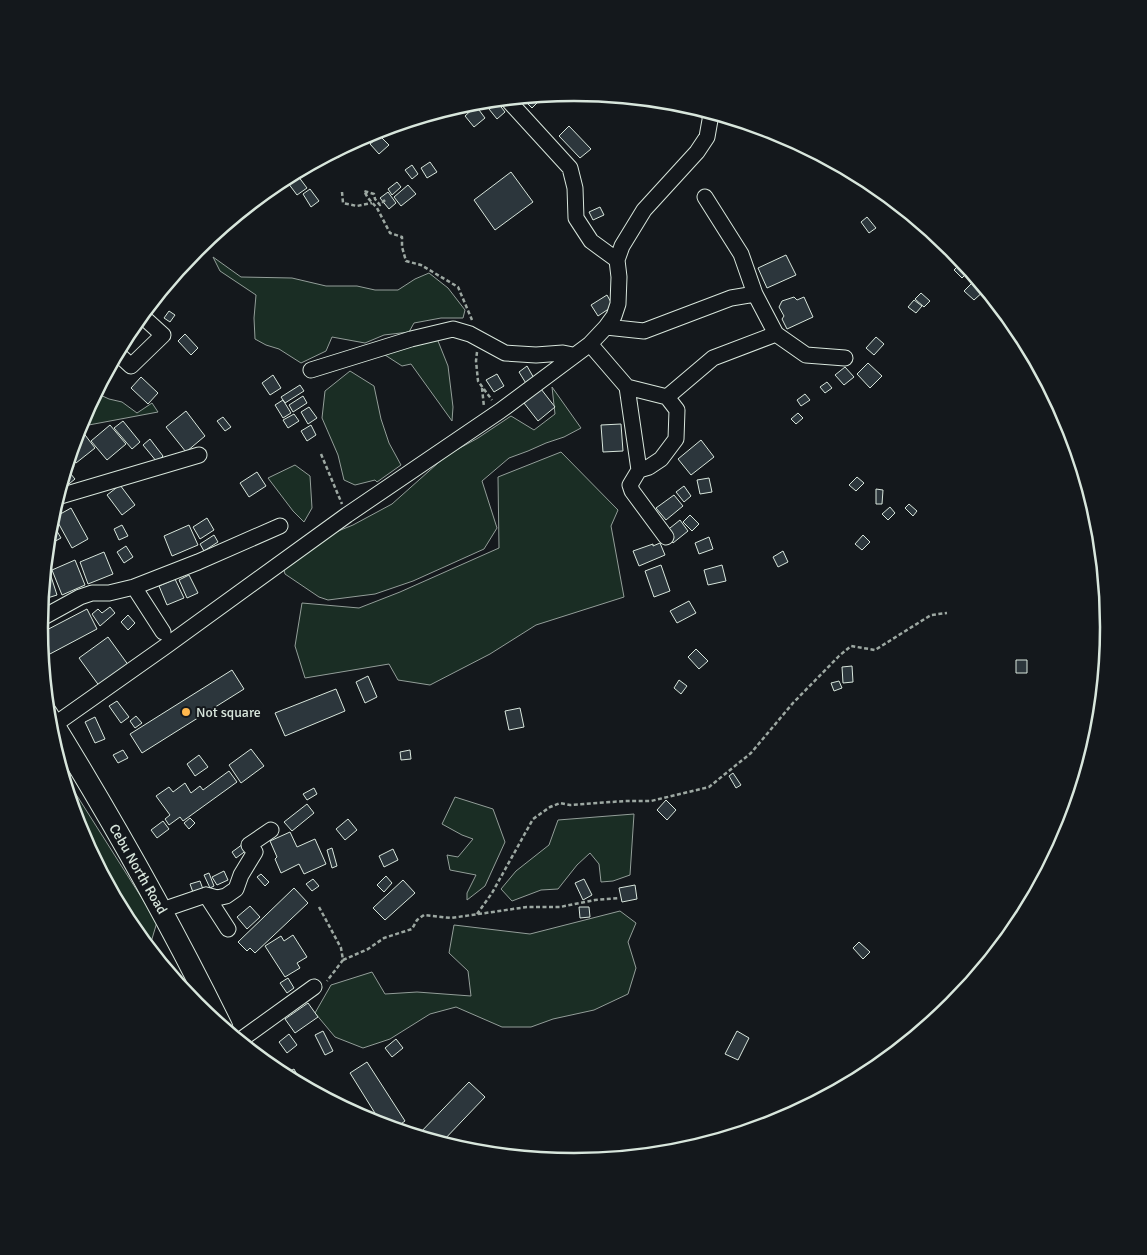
<svg xmlns="http://www.w3.org/2000/svg" width="1147" height="1255" viewBox="0 0 1147 1255" font-family="Signika,sans-serif">
<style>
.green{fill:#1a2d24;stroke:#939e99}
.building{fill:#2c363c;stroke:#d8e6dc}
.lines{fill:none;stroke-linecap:round;stroke-linejoin:round}
.minor-casing{stroke:#d8e6dc;stroke-width:17}
.highway-casing{stroke:#d8e6dc;stroke-width:23}
.path{stroke:#9da8a2;stroke-width:2.5;stroke-dasharray:4 2.5;stroke-linecap:butt}
.minor{stroke:#14181c;stroke-width:15}
.highway{stroke:#14181c;stroke-width:21}
.poi-dot{fill:#ffb74d;stroke:#14181c;stroke-width:2}
.labels{text-anchor:middle;dominant-baseline:central;stroke-width:4;stroke-linejoin:round;paint-order:stroke}
.poi-label{font-size:14px;fill:#d8e6dc;stroke:#14181c;text-anchor:start}
.street-label{font-size:14px;fill:#d8e6dc;stroke:#14181c}
.rim{fill:none;stroke:#d8e6dc;stroke-width:2.5}
</style>
<rect width="100%" height="100%" fill="#14181c"/>
<path class="green" d="M213 257 241 277 292 278 326 286H357L375 290H398L415 279 429 273 448 288 465 310 463 318H441L414 323 409 332 384 335 365 343 332 337 326 351 301 363 279 349 266 345 255 339 254 318 256 295 220 271Z
M436 336 448 366 453 407 452 421 411 364 402 366 385 355 409 340Z
M350 371 374 386 381 419 389 443 401 465 377 482 375 480 355 485 344 480 338 455 322 418 325 391Z
M552 387 581 428 564 437 546 443 528 451 509 458 482 481 497 528 484 549 413 581 375 594 328 600 319 597 285 574 282 562 326 536 353 525 392 504 447 455 478 438 511 416 534 430 555 414Z
M96 393 109 399 122 402 137 413 152 403 158 412 78 427Z
M561 452 618 510 611 526 624 597 536 625 490 654 430 685 398 680 389 664 305 678 295 646 302 603 359 608 400 592 499 548 498 477Z
M295 465 310 476 312 508 304 522 293 511 268 478Z
M74 791 157 922 149 949 129 924 79 832 68 793Z
M455 797 493 809 505 842 485 886 467 900V893L476 875 450 870 447 855 458 857 473 839 462 835 442 824Z
M634 814 630 875 613 881 601 882 599 864 590 853 577 865 558 889 541 890 512 901 501 889 516 871 549 845 558 820Z
M620 911 636 923 628 942 636 968 628 994 594 1010 553 1019 531 1027H502L456 1007 430 1014 390 1039 363 1048 335 1037 315 1013 331 985 372 972 385 994 417 992 471 996 468 971 449 953 454 925 530 934Z"/>
<path class="building" d="M535 97 539 101 532 108 522 98Z
M498 103 505 112 497 119 489 109Z
M476 106 485 118 474 127 465 116Z
M569 126 591 149 580 158 559 136Z
M380 136 389 145 379 154 370 144Z
M344 147 347 150 338 158 333 152Z
M430 162 437 172 427 178 421 168Z
M412 165 418 174 412 179 405 170Z
M511 172 533 202 495 230 474 200Z
M298 176 307 188 297 195 288 183Z
M397 182 401 187 392 195 388 189Z
M408 185 416 194 401 206 394 197Z
M310 189 319 201 311 207 303 194Z
M388 192 396 203 389 209 380 198Z
M600 207 604 215 593 220 589 212Z
M867 217 876 228 869 233 861 222Z
M786 255 796 275 767 288 758 268Z
M962 262 969 271 962 278 954 270Z
M976 279 985 290 974 300 964 291Z
M921 293 930 301 924 307 915 299Z
M607 295 613 306 598 316 591 305Z
M794 297 797 300 804 297 813 317 787 329 782 319 784 316 779 307 782 301Z
M914 300 922 306 916 313 908 307Z
M169 311 175 315 170 322 164 318Z
M185 334 198 348 191 355 178 341Z
M876 337 884 344 874 355 866 348Z
M868 363 882 376 870 388 857 374Z
M527 366 535 380 527 385 519 372Z
M845 367 854 377 844 385 835 375Z
M497 374 504 386 494 392 486 380Z
M273 375 281 388 270 395 262 383Z
M141 377 158 393 148 404 131 388Z
M827 382 832 388 825 393 820 387Z
M300 385 304 391 285 403 281 397Z
M541 389 555 407 538 421 524 403Z
M805 394 810 400 801 406 797 400Z
M303 396 307 403 293 412 289 405Z
M283 400 291 413 283 418 275 405Z
M309 407 317 418 308 424 301 412Z
M186 411 205 436 186 452 166 427Z
M798 413 803 418 796 424 791 419Z
M294 414 299 421 288 428 283 420Z
M223 417 231 427 225 431 217 421Z
M123 421 140 442 132 449 114 428Z
M621 424 623 451 603 452 601 425Z
M110 425 126 444 107 460 91 441Z
M311 425 316 435 307 441 301 431Z
M79 427 95 448 76 463 70 455Z
M150 439 163 456 157 462 143 445Z
M701 440 714 457 691 475 678 459Z
M68 459 74 467 64 475Z
M257 472 266 486 249 497 240 483Z
M70 473 75 479 64 488 61 484 62 479Z
M857 477 864 483 856 491 849 485Z
M709 478 712 492 700 494 697 480Z
M120 485 135 505 122 515 107 495Z
M684 486 691 496 684 502 676 492Z
M876 489 883 490 882 504H876Z
M674 495 683 506 666 520 656 508Z
M909 504 917 511 913 516 905 508Z
M890 507 895 513 888 520 882 514Z
M71 508 88 539 72 548 55 517Z
M690 515 699 524 692 531 683 522Z
M207 518 214 530 200 539 193 527Z
M50 519 61 538 50 544 47 540Z
M680 520 688 531 673 543 665 532Z
M122 525 128 536 119 540 114 529Z
M189 525 198 545 172 556 164 536Z
M214 535 218 542 204 551 200 544Z
M863 535 870 542 862 550 855 544Z
M709 537 713 549 699 554 695 543Z
M660 543 665 555 639 566 633 551 653 544V546Z
M126 546 133 557 124 563 117 552Z
M783 551 788 562 778 567 773 557Z
M104 552 113 574 88 584 80 562Z
M75 560 85 585 62 595 52 570Z
M661 565 670 591 654 597 645 571Z
M722 565 726 581 708 585 704 570Z
M49 570 57 595 41 600 44 572Z
M189 575 198 593 187 598 179 580Z
M175 579 184 598 167 605 159 586Z
M689 601 696 613 677 623 670 611Z
M110 607 115 613 100 626 92 614 98 609 102 613Z
M87 609 97 629 48 655 40 640 39 634Z
M128 615 135 623 128 630 121 622Z
M108 637 129 666 100 687 79 658Z
M696 649 708 661 699 669 688 657Z
M1016 660H1027V673H1016Z
M852 666 853 682 843 683 842 667Z
M232 670 244 689 142 753 130 734Z
M368 676 377 697 365 703 356 682Z
M679 680 687 686 681 694 674 688Z
M839 681 842 688 834 691 831 683Z
M336 689 345 711 285 736 275 713Z
M117 701 129 717 121 723 109 706Z
M520 708 524 727 509 730 505 711Z
M136 716 142 723 135 728 130 721Z
M95 717 105 739 95 743 85 722Z
M251 749 264 766 241 783 229 765Z
M123 750 128 758 118 763 113 755Z
M410 750 411 759 401 760 400 752Z
M199 755 208 767 195 776 187 764Z
M64 760 74 772 64 781 59 764Z
M229 771 237 782 183 821 180 817 169 825 165 819 170 815 156 796 169 787 173 792 185 783 191 793 200 786 203 790Z
M733 773 741 785 736 788 729 776Z
M314 788 317 794 307 800 303 794Z
M666 800 676 810 667 820 657 810Z
M307 804 314 813 292 831 284 822Z
M190 818 195 823 189 829 184 823Z
M348 819 357 830 345 840 336 829Z
M163 821 169 829 157 838 151 830Z
M290 832 297 847 315 839 326 864 304 874 299 864 281 873 275 859 277 857 270 841Z
M243 844 247 850 236 858 232 852Z
M332 848 337 866 332 868 327 850Z
M393 849 398 860 384 867 379 856Z
M224 871 228 880 217 885 212 877Z
M209 873 214 886 210 888 204 875Z
M261 874 269 882 265 886 257 877Z
M386 876 392 883 384 892 377 885Z
M313 879 319 886 312 891 306 884Z
M584 879 592 895 583 900 575 883Z
M403 880 415 893 385 920 373 908Z
M200 881 204 892 194 895 190 884Z
M635 885 637 899 622 902 619 888Z
M294 888 308 903 255 953 250 948 247 951 238 942Z
M250 906 260 917 247 929 237 917Z
M579 907H589L590 917 580 918Z
M293 935 307 957 297 963 300 968 285 977 265 946 281 936 284 941Z
M859 942 870 952 863 959 853 948Z
M288 978 294 988 287 993 280 983Z
M308 1003 318 1017 295 1033 285 1019Z
M323 1031 333 1051 325 1055 315 1035Z
M737 1031 749 1038 738 1060 725 1054Z
M289 1034 297 1045 287 1053 279 1042Z
M396 1039 403 1048 392 1057 385 1048Z
M367 1062 405 1121 398 1126 401 1131 383 1126 350 1073Z
M294 1069 303 1086 282 1075Z
M469 1082 485 1097 441 1143 417 1136Z"/>
<g class="lines">
<g class="minor-casing">
<path id="minor" d="M507 99 570 168 575 188 576 218 591 241 617 260
M705 197 741 254 755 294 776 334 806 355 845 358
M606 327 644 331 731 298 755 294
M590 344 627 387 639 470 630 485 632 491 666 537
M117 353 131 366 163 335 141 315
M311 370 411 339 453 329 470 334 505 353 536 355 563 353 573 355
M627 387 667 397 677 410 676 439 661 459 649 467 639 470
M667 397 713 358 776 334
M57 497 199 455
M134 587 163 632
M40 619 80 597 92 593H109L134 587 198 562 280 526
M54 725 166 646 347 515 500 411 590 344 606 327 614 316 618 304 619 277 617 260 622 246 644 210 697 152 707 137 710 120V113
M206 895 228 929
M162 910 206 895 217 898 226 896 236 889 241 875 255 852 249 845 271 830
M239 1041 314 987"/>
</g>
<g class="highway-casing">
<path id="highway" d="M47 714C110 816 169 920 222 1028"/>
</g>
<path class="path" d="M342 192 343 203 357 206 372 203
M385 200 380 205 375 199 374 194 364 191 368 198 377 208 390 233 402 237V247L406 261 421 265 458 287 472 320
M477 352 476 361 478 381 492 400
M482 388 484 407
M321 454 342 504
M319 907 341 948 343 960 327 981
M477 914 492 893 533 819 550 807 560 803 570 805 625 801H651L709 787 751 753 793 703 839 656 851 646 875 650 931 615 947 613
M343 960 368 949 384 938 412 929 417 920 424 915 451 918 527 907H560L595 900 619 898"/>
<use href="#minor" class="minor"/>
<use href="#highway" class="highway"/>
</g>
<circle class="poi-dot" cx="186" cy="712" r="5"/>
<g class="labels">
<g class="poi-label">
<text x="196" y="712">Not square</text>
</g>
<g class="street-label">
<text transform="translate(138 869) rotate(60)">Cebu North Road</text>
</g>
</g>
<path d="M0 0H1147V1255H0ZM48 627a526 526 0 1 1 1052 0a526 526 0 1 1-1052 0Z" fill="#14181c" fill-rule="evenodd"/>
<path class="rim" d="M48 627a526 526 0 1 1 1052 0a526 526 0 1 1-1052 0Z"/>
</svg>
